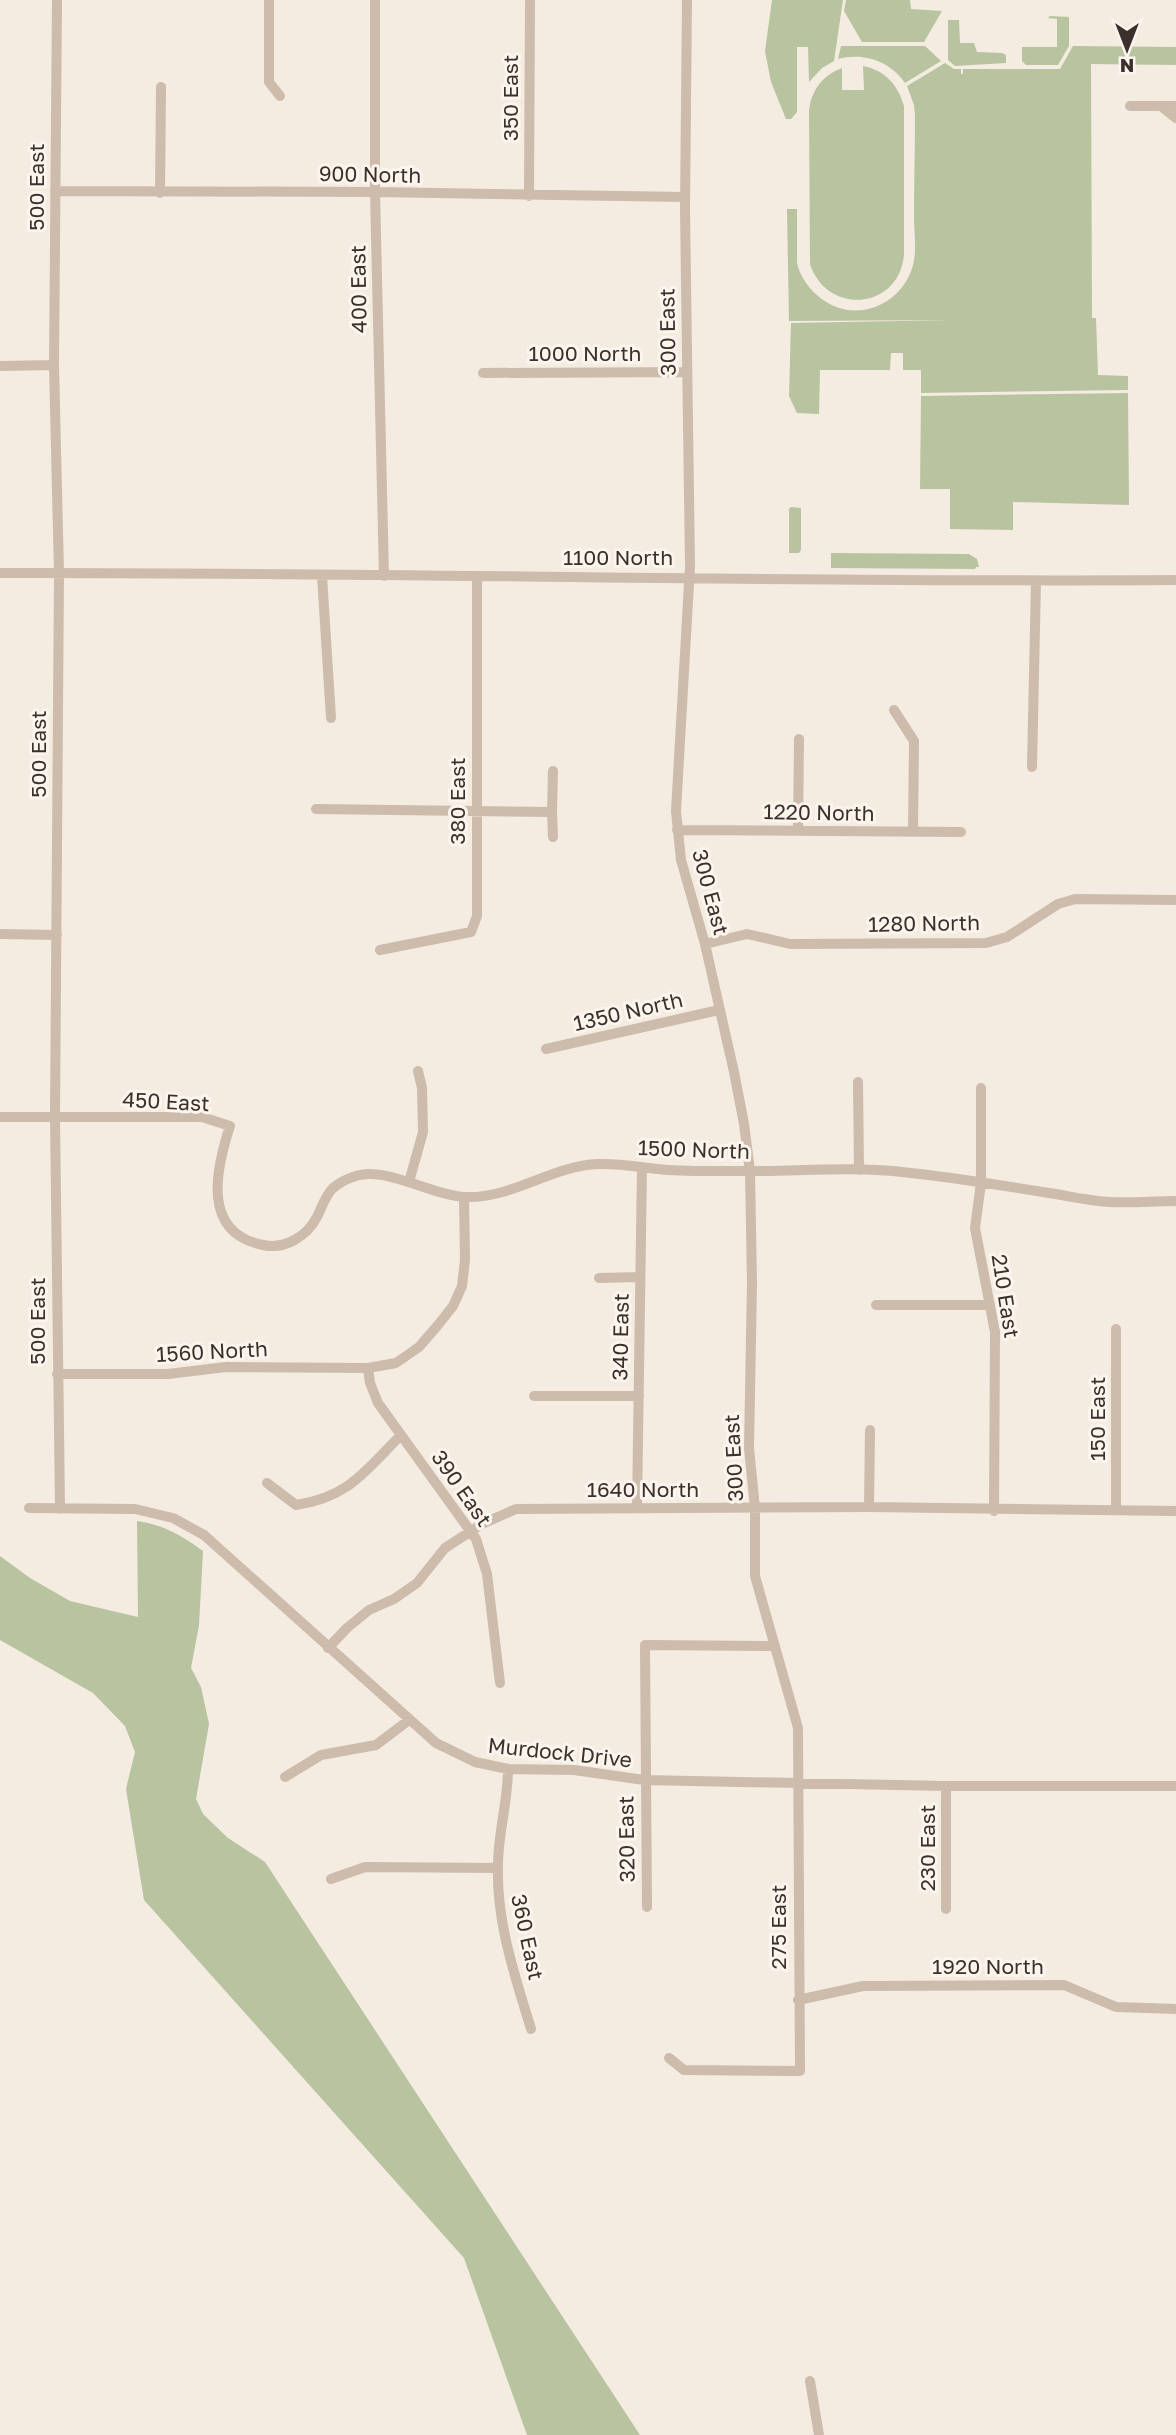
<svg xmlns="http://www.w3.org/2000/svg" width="1176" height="2435" viewBox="0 0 1176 2435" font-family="'Golos Text',sans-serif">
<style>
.green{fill:#b8c4a0}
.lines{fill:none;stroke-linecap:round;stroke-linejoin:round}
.minor{stroke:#cdbbac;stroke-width:10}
.labels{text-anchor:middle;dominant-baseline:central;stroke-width:6;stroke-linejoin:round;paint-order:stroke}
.street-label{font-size:21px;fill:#3b302b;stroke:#fbf5ee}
</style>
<rect width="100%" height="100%" fill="#f4ebe1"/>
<path class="green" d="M772 0H843L834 61 822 68 809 82 808 47H797V112L791 119H786L771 82 765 51Z
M846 0H910L911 9 942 11 924 42H862L844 11Z
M1050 16 1069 17V46L1058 65H1026L1022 61V47H1057V19L1048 18Z
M948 20H959L960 43H974L977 52 1002 53 1006 55V63L955 66 948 60Z
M841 46H925L941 61 905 83C890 61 864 52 838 59Z
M1073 46 1176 47V65L1091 64 1092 318H1096L1098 375 1128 376V390L921 393V370H903V353H891L890 370H820L819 414 797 413 789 396 791 323 949 320 789 321 787 209H797V263C802 284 819 301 839 308 871 318 905 297 913 265 917 250 914 232 914 217 914 183 915 149 915 115L914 105 907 86 945 63 954 69H961V74H963V69H1060Z
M863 66C885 70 898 85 904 106V255C899 310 827 316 810 264L809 111C811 90 823 75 842 68V90H864Z
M1128 393 1129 505 1013 502V530L950 529V489H920L921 396Z
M791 507 801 508V550L799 553H789V509Z
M831 553 969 554 977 559 979 567H976L975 569 831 568Z
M137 1521C164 1525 181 1535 203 1551L199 1625 191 1668 201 1687 209 1724 196 1799 203 1814 228 1838 265 1862 640 2435H527L464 2258 144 1900 126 1789 135 1752 125 1726 93 1693 0 1640V1556L30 1578 70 1601 138 1617Z"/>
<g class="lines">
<path class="minor" d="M57 0 54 365 59 573 55 1117 60 1509
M269 0V82L280 96
M375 0V192L384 576
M1130 106H1176
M1161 106 1176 118
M55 191 375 192 685 197
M160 193 161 87
M529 196 530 0
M0 366 54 365
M483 373 687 372
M0 573C392 572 784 583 1176 580
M322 576 331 718
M894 710 914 741 913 832
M1032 767 1036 581
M316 809 552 812 553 837
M552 812 553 771
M677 830 961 832
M798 831 799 739
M0 934 57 935
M705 944 747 934 790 944 986 943 1007 937 1058 904 1075 899 1176 900
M380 950 471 932 477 916V576
M546 1049 719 1010
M858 1082 859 1170
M981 1088V1183L975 1228 995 1332 994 1511
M0 1117H202L230 1126C216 1169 201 1233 263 1245 285 1250 307 1236 317 1217 322 1207 325 1196 333 1188 338 1184 347 1179 353 1177 382 1164 432 1196 465 1197 512 1199 551 1166 598 1164 618 1163 638 1167 658 1169 684 1172 710 1171 736 1171 791 1172 847 1166 902 1172 951 1177 1000 1185 1049 1193 1069 1196 1090 1201 1110 1202 1132 1203 1154 1201 1176 1201
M409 1182 423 1132 422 1088 418 1071
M599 1278 640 1277
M876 1305H990
M368 1368 370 1383 378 1403 476 1539 487 1574 500 1683
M57 1374H168L226 1367 368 1368 396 1363 419 1347 438 1325 453 1306 462 1286 465 1260 464 1197
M534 1396H639
M267 1483 296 1505C349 1497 365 1471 401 1435
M869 1507 870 1430
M29 1508 135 1509 173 1518 204 1535 436 1743 475 1762 508 1769 574 1770 644 1780 946 1786H1176
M637 1508 642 1167
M1116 1509V1329
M328 1648 347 1628 369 1610 394 1599 417 1583 445 1548 482 1524 516 1509 869 1507 1176 1511
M508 1769C508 1802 498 1833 498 1865 496 1922 515 1976 531 2029
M285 1777 321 1755 376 1745 409 1720
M331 1879 365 1867 498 1868
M647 1907 645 1645 775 1646
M946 1909V1786
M798 2000 863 1986 1064 1985 1116 2007 1176 2009
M669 2058 684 2070 800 2071 798 1728 755 1576V1508L749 1448 752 1283 750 1171 744 1124 734 1072 705 944 681 860 676 811 690 566 685 209 687 0
M810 2381 819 2435"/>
</g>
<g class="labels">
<g class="street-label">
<text transform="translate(510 98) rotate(-90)">350 East</text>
<text transform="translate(370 174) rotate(1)">900 North</text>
<text transform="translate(36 187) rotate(-90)">500 East</text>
<text transform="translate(358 289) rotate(-91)">400 East</text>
<text transform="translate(667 332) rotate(-91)">300 East</text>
<text x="585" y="353">1000 North</text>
<text x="618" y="557">1100 North</text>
<text transform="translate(38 754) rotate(-90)">500 East</text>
<text transform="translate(457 801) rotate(-90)">380 East</text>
<text transform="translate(819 812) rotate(1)">1220 North</text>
<text transform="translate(711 892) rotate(75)">300 East</text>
<text transform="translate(924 923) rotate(-1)">1280 North</text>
<text transform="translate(628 1011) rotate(-13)">1350 North</text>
<text transform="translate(166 1101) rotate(3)">450 East</text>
<text transform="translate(694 1149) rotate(2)">1500 North</text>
<text transform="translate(1006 1296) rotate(81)">210 East</text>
<text transform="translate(37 1321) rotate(-90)">500 East</text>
<text transform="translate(620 1337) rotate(-89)">340 East</text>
<text transform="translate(212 1351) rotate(-3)">1560 North</text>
<text transform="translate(1097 1419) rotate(-90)">150 East</text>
<text transform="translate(733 1458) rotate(-93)">300 East</text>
<text transform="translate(462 1488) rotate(55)">390 East</text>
<text x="643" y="1489">1640 North</text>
<text transform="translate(560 1752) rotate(6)">Murdock Drive</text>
<text transform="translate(626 1839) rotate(-91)">320 East</text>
<text transform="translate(927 1848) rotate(-90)">230 East</text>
<text transform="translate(778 1927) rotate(-90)">275 East</text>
<text transform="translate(528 1937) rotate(78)">360 East</text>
<text x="988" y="1966">1920 North</text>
</g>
</g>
<g transform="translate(1127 49) rotate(180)" stroke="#fbf5ee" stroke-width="5" paint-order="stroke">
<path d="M0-5L12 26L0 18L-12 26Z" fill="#3b302b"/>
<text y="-10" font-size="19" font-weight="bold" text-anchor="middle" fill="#3b302b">N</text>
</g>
</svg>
